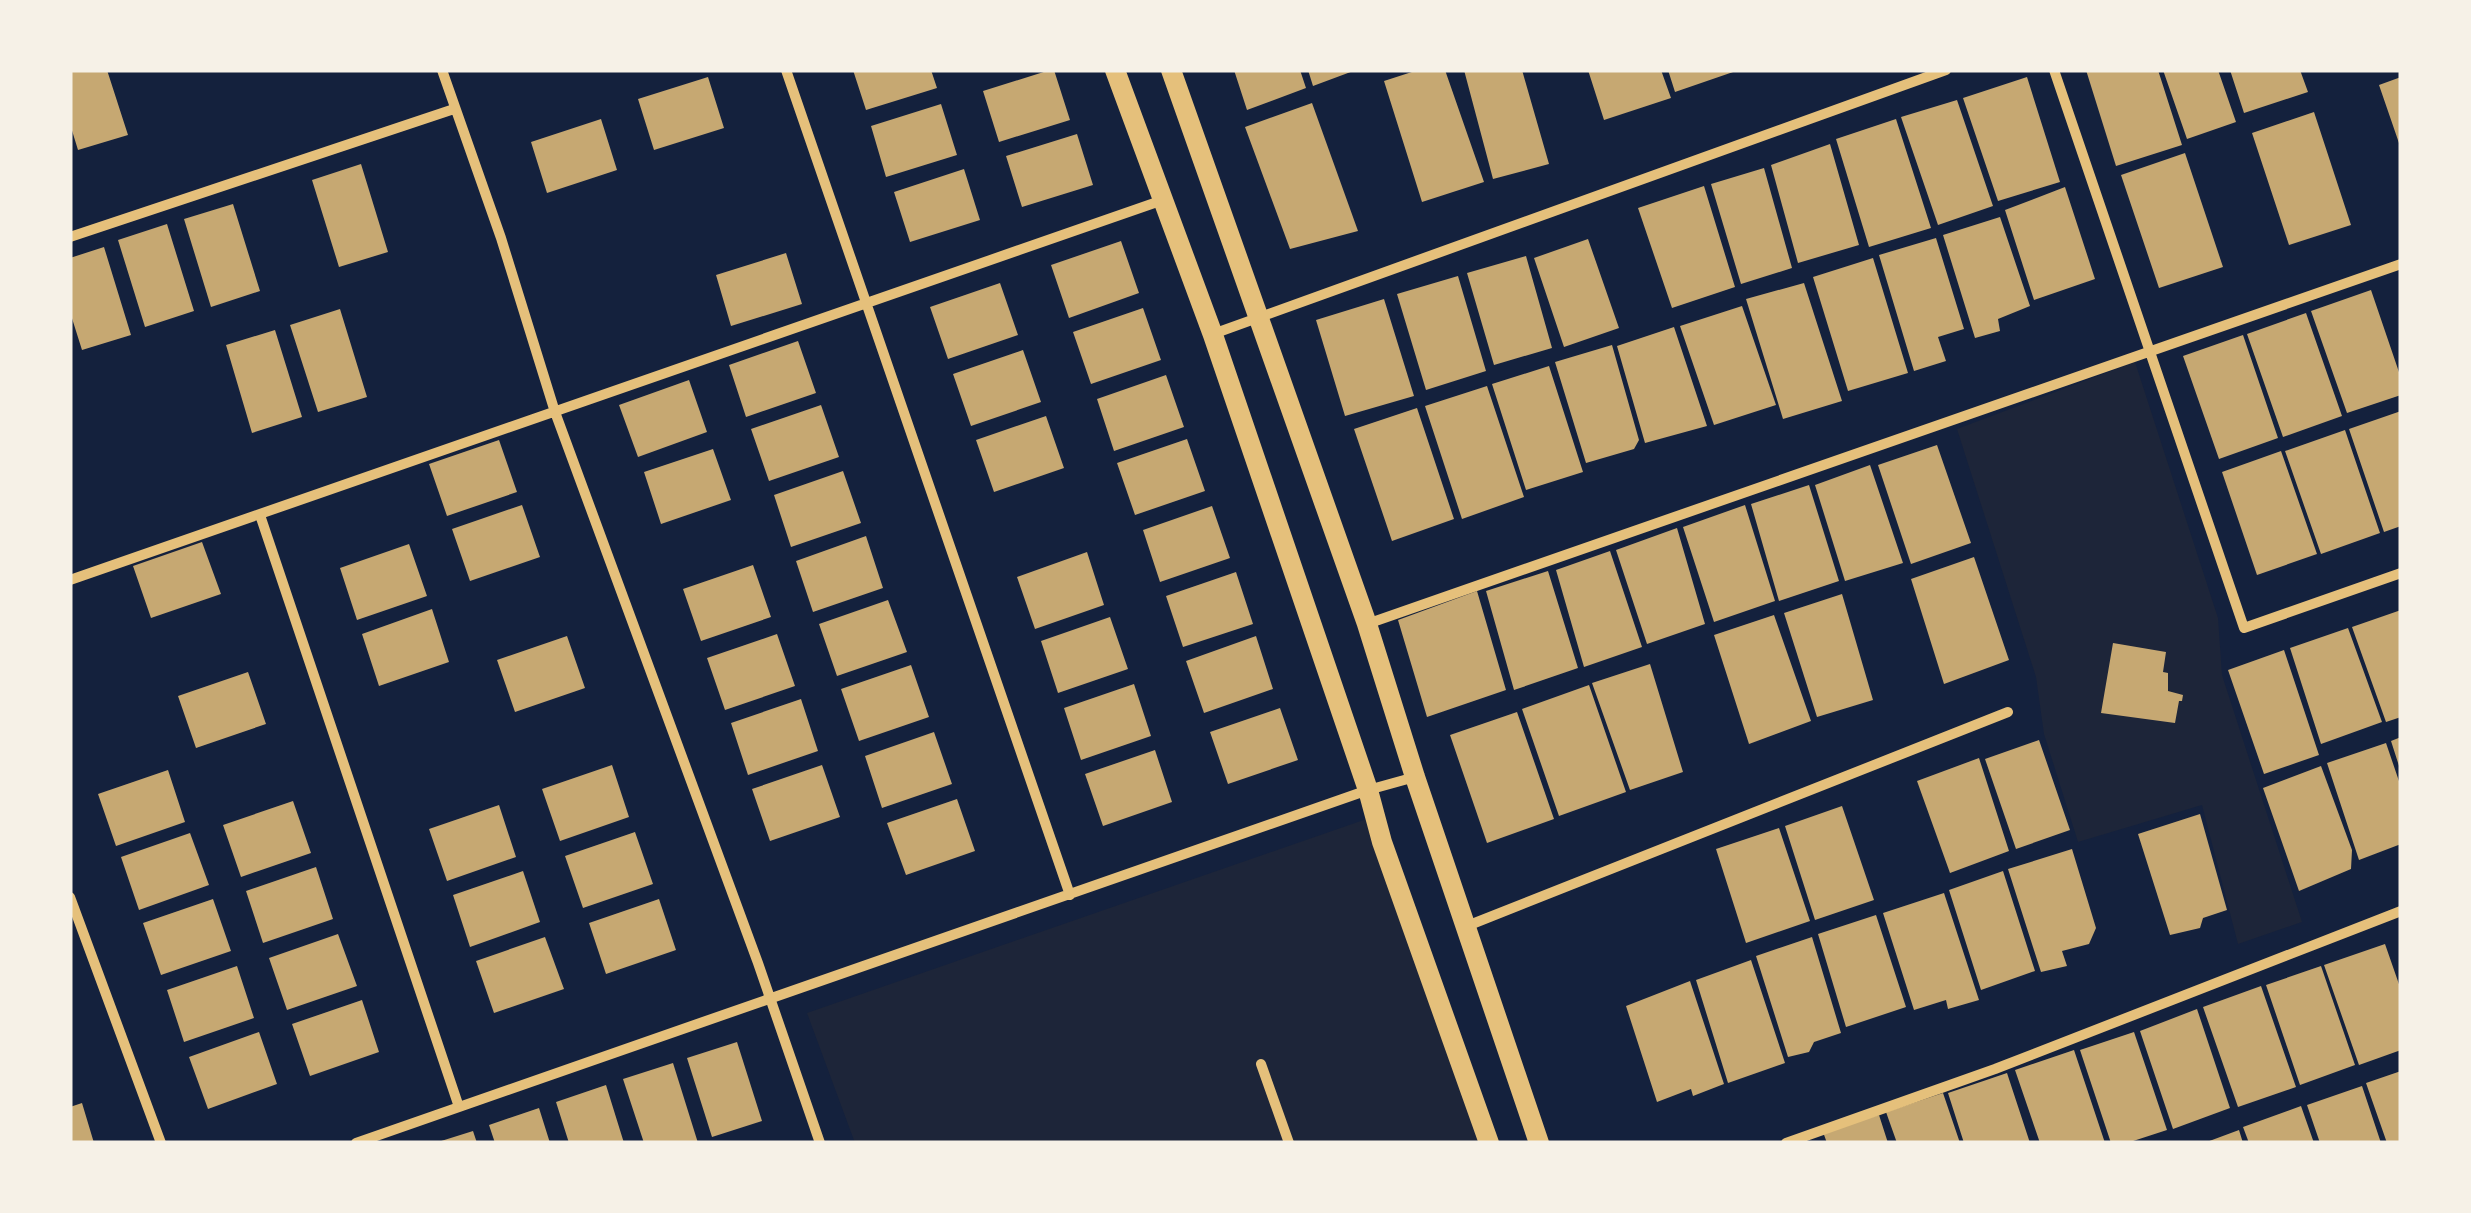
<svg xmlns="http://www.w3.org/2000/svg" width="2471" height="1213" viewBox="0 0 2471 1213" font-family="Montserrat,sans-serif">
<style>
.green{fill:#1d2539}
.building{fill:#c6a872}
.lines{fill:none;stroke-linecap:round;stroke-linejoin:round}
.minor{stroke:#e5c07b;stroke-width:10}
.secondary{stroke:#e5c07b;stroke-width:20}
</style>
<rect width="100%" height="100%" fill="#14213d"/>
<path class="green" d="M2135 362 2218 618 2222 675 2302 922 2238 944 2202 805 2078 842 2044 734 2036 677 1957 429Z
M1381 814 1486 1143H855L807 1013Z"/>
<path class="building" d="M70 70H107L128 135 78 150 70 124Z
M853 70H931L937 88 866 110Z
M1050 70H1054L1070 120 999 142 983 91Z
M1234 70H1300L1306 88 1247 110Z
M1308 70H1356L1313 86Z
M1418 70H1445L1484 182 1422 202 1384 81Z
M1464 70H1522L1549 164 1493 179Z
M1588 70H1661L1671 98 1604 120Z
M1668 70H1735L1736 71 1675 92Z
M2086 70H2158L2182 145 2116 166Z
M2163 70H2218L2236 122 2187 139Z
M2230 70H2300L2308 92 2244 113Z
M708 77 724 128 654 150 638 99Z
M2027 77 2060 182 1998 201 1963 98Z
M2401 77V146H2400L2379 85Z
M1957 100 1993 206 1938 225 1901 117Z
M1312 103 1358 231 1290 249 1245 127Z
M941 104 957 155 886 177 871 126Z
M2314 112 2351 225 2289 245 2252 133Z
M601 119 617 170 547 193 531 142Z
M1896 119 1931 228 1869 247 1836 139Z
M1077 134 1093 185 1022 207 1006 156Z
M1830 144 1859 245 1798 263 1771 165Z
M2185 153 2223 267 2159 288 2121 175Z
M361 164 388 252 339 267 312 180Z
M1764 168 1792 268 1741 284 1711 184Z
M964 169 980 220 910 242 894 192Z
M1704 186 1735 287 1672 308 1638 208Z
M2065 187 2095 279 2034 300 2005 210Z
M233 204 260 291 211 307 184 219Z
M2000 217 2030 306 1998 319 2000 331 1975 338 1943 235Z
M167 224 194 311 145 327 118 240Z
M1936 238 1964 329 1938 337 1946 361 1914 371 1879 255Z
M1588 239 1619 328 1564 347 1534 258Z
M1121 241 1139 293 1069 318 1051 265Z
M104 247 131 335 82 350 70 312V258Z
M786 253 802 304 731 326 716 275Z
M1526 256 1552 348 1494 365 1467 273Z
M1873 258 1908 373 1848 391 1813 277Z
M1458 276 1486 371 1426 390 1397 294Z
M1000 283 1018 335 948 359 930 307Z
M1804 283 1842 401 1783 419 1746 299Z
M2371 290 2401 378V395L2347 413 2311 311Z
M1384 299 1414 396 1345 416 1316 320Z
M1742 306 1776 405 1714 425 1680 326Z
M1143 308 1161 360 1091 384 1073 332Z
M340 309 367 397 318 412 290 325Z
M2306 313 2342 416 2283 437 2247 334Z
M1674 327 1707 426 1645 443 1617 346Z
M275 330 302 417 252 433 226 345Z
M2243 335 2278 438 2219 459 2183 356Z
M798 341 816 393 746 417 729 365Z
M1612 345 1639 440 1634 449 1586 463 1555 362Z
M1023 350 1041 402 971 426 953 374Z
M1549 366 1583 472 1526 490 1492 384Z
M1166 375 1184 427 1114 451 1097 399Z
M689 380 707 432 638 457 619 405Z
M1487 386 1524 497 1462 519 1425 406Z
M821 405 839 457 769 481 751 429Z
M1417 408 1454 519 1392 541 1354 429Z
M2401 411V526L2384 532 2349 429Z
M1046 416 1064 468 994 492 976 440Z
M2345 430 2380 533 2321 554 2285 451Z
M1187 439 1205 491 1135 515 1117 463Z
M499 440 517 492 447 516 429 464Z
M1937 445 1971 543 1911 564 1878 465Z
M713 449 731 500 661 524 644 472Z
M2281 451 2317 554 2257 575 2222 472Z
M1870 465 1903 563 1845 581 1815 485Z
M843 471 861 523 791 547 774 495Z
M1809 485 1839 581 1779 601 1751 504Z
M522 505 540 557 470 581 452 529Z
M1745 505 1775 601 1714 622 1683 527Z
M1212 506 1230 558 1160 582 1143 530Z
M1677 528 1705 624 1647 644 1616 550Z
M866 536 883 588 813 612 796 561Z
M202 542 221 594 151 618 133 566Z
M409 544 427 596 357 620 340 568Z
M1610 551 1642 647 1584 667 1556 570Z
M1087 552 1104 605 1035 629 1017 577Z
M1974 557 2009 660 1944 684 1911 579Z
M753 565 771 617 701 641 683 589Z
M1548 571 1578 668 1514 690 1486 591Z
M1236 572 1253 624 1183 647 1166 596Z
M1477 591 1506 690 1427 717 1398 620Z
M1842 594 1873 700 1817 717 1784 613Z
M888 600 907 652 837 676 819 624Z
M432 609 449 662 379 686 362 634Z
M2401 610V717L2386 722 2352 627Z
M1774 615 1811 721 1749 744 1714 635Z
M1110 617 1128 669 1058 693 1041 641Z
M2348 628 2382 722 2321 744 2290 648Z
M777 634 795 686 725 710 707 658Z
M567 636 585 688 515 712 497 660Z
M1256 636 1273 689 1204 713 1186 661Z
M2113 643 2166 652 2163 672 2168 673V691L2183 695 2182 701H2179L2175 723 2101 713Z
M2284 650 2319 755 2264 774 2228 670Z
M1650 664 1683 772 1630 790 1592 683Z
M911 665 929 717 859 741 841 689Z
M248 672 266 724 196 748 178 696Z
M1134 684 1151 736 1081 760 1064 708Z
M1589 685 1626 792 1559 816 1522 709Z
M801 699 818 751 748 775 731 723Z
M1280 708 1298 760 1228 784 1210 732Z
M1517 712 1554 819 1487 843 1450 735Z
M934 732 952 784 882 808 865 756Z
M2401 737V769H2400L2391 741Z
M2039 740 2070 830 2016 849 1985 759Z
M2386 743 2401 787V844L2359 860 2327 763Z
M1155 750 1172 802 1103 826 1085 774Z
M1979 758 2009 851 1950 873 1917 781Z
M612 765 629 817 560 841 542 789Z
M822 765 840 817 770 841 752 789Z
M2321 766 2352 850 2351 869 2299 891 2263 788Z
M168 770 185 822 116 846 98 794Z
M957 799 975 851 906 875 887 823Z
M293 801 311 853 241 877 223 825Z
M499 805 516 857 447 881 429 829Z
M1842 806 1874 900 1815 920 1785 826Z
M2200 814 2227 910 2203 918 2200 928 2170 935 2138 834Z
M1779 828 1810 921 1746 943 1716 849Z
M635 832 653 884 583 908 565 856Z
M190 833 209 885 139 910 121 857Z
M2072 849 2096 928 2089 944 2062 951 2067 966 2041 972 2008 869Z
M316 867 333 919 263 943 246 891Z
M523 871 540 922 470 947 453 895Z
M2003 871 2035 971 1981 990 1949 890Z
M1944 893 1979 1000 1948 1009 1946 1000 1914 1010 1883 913Z
M213 899 231 951 161 975 143 923Z
M659 899 676 950 606 974 589 923Z
M1876 915 1906 1007 1846 1027 1818 934Z
M338 934 357 986 287 1010 269 958Z
M545 937 564 989 494 1013 476 961Z
M1812 937 1841 1033 1814 1042 1809 1052 1788 1057 1756 956Z
M2385 944 2401 990V1050L2359 1065 2324 965Z
M1751 960 1785 1063 1728 1083 1696 980Z
M237 966 254 1018 184 1042 167 990Z
M2321 966 2355 1065 2300 1085 2266 985Z
M1690 981 1724 1084 1693 1096 1691 1089 1657 1102 1626 1006Z
M2261 986 2296 1087 2238 1107 2203 1007Z
M362 1000 379 1052 310 1076 292 1024Z
M2197 1009 2230 1108 2173 1129 2140 1031Z
M259 1032 277 1084 208 1109 189 1057Z
M2134 1032 2167 1130 2127 1143H2111L2080 1050Z
M737 1042 762 1121 712 1137 687 1058Z
M2074 1050 2105 1143H2040L2015 1070Z
M673 1063 698 1143H644L623 1079Z
M2401 1071V1143H2387L2366 1083Z
M2007 1073 2030 1143H1964L1948 1093Z
M606 1085 624 1143H569L556 1102Z
M2362 1086 2381 1143H2320L2307 1105Z
M1943 1093 1960 1143H1897L1886 1112Z
M82 1103 94 1143H70V1107Z
M2301 1106 2314 1143H2249L2243 1127Z
M539 1108 550 1143H495L489 1125Z
M1879 1115 1888 1143H1827L1823 1132Z
M2239 1130 2243 1143H2204Z
M473 1131 477 1143H438V1142Z"/>
<g class="lines">
<path class="minor" d="M442 70 501 238 555 412 758 963 820 1143
M786 70 1070 895
M2054 70 2244 628 2401 573
M70 237 454 109
M1213 334 1946 70
M260 515 459 1107
M70 580 1163 200
M1367 624 2401 264
M70 897 161 1143
M1467 926 2008 712
M1261 1064 1289 1143
M356 1143 1368 790 1415 777
M1786 1143 1995 1069 2401 911"/>
<path class="secondary" d="M1115 70 1213 335 1368 790 1382 842 1489 1143
M1171 70 1367 624 1415 777 1539 1143"/>
</g>
<rect width="2471" height="1213" fill="none" stroke="#f6f1e7" stroke-width="145"/>
</svg>
